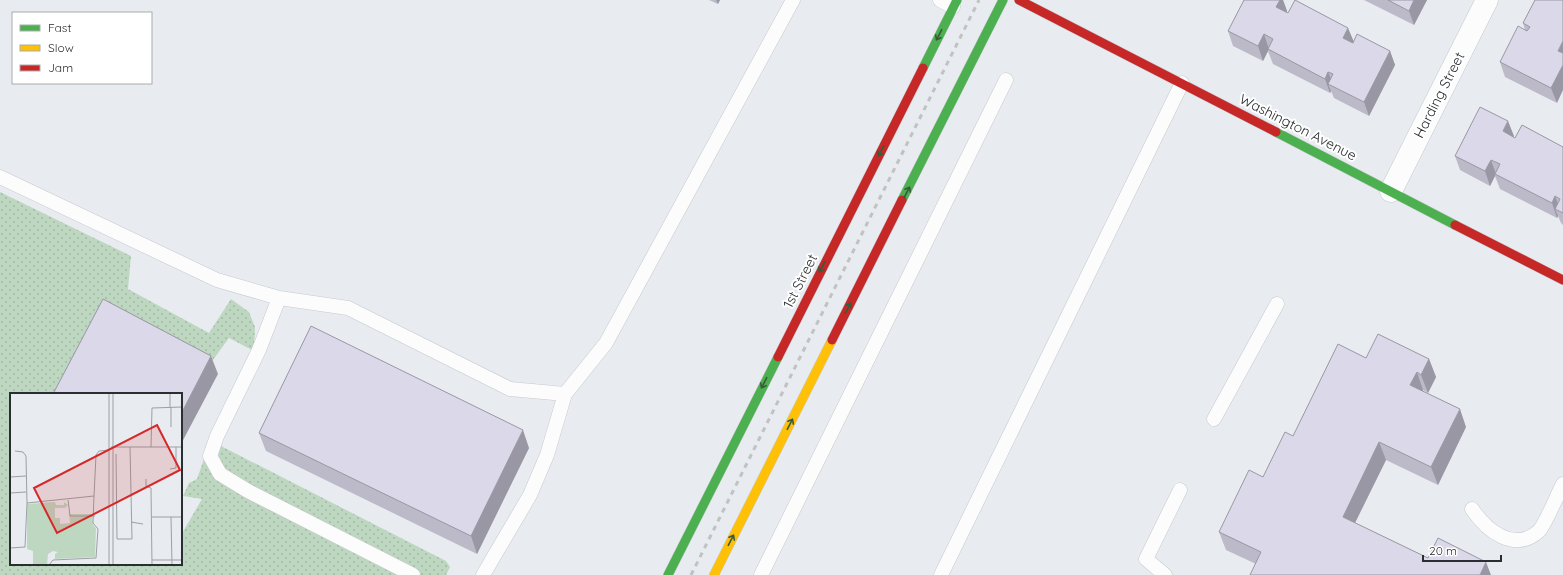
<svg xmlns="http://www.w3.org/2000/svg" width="1563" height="575" viewBox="0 0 1563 575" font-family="Quicksand,sans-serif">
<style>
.grass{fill:url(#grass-dots)}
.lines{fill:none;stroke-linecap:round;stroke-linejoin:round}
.lane-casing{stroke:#c6c9cc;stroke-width:15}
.street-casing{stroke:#c6c9cc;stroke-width:23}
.fast-casing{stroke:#c6c9cc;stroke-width:10}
.slow-casing{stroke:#c6c9cc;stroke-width:10}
.jam-casing{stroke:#c6c9cc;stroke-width:10}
.lane{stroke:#fcfcfd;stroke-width:14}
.street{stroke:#fcfcfd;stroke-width:22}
.fast{stroke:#4caf50;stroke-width:9}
.slow{stroke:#ffc107;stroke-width:9}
.jam{stroke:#c62828;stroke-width:9}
.rail{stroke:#c1c2c2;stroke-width:3;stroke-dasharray:5 5;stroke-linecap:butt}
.wall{fill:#bcbac8}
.shaded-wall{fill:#9997a3}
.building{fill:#dbd8e9;stroke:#9997a3}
.oneway{stroke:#375b3b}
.labels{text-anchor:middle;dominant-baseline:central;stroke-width:4;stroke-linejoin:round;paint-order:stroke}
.street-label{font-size:14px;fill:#2b2e30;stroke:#fff}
.inset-road{fill:none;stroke:#9ca0a3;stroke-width:1}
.view{fill:#d62828;fill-opacity:0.15;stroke:#d62828;stroke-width:2}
.inset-edge{fill:none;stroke:#2b2e30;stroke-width:2}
</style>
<defs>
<pattern id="grass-dots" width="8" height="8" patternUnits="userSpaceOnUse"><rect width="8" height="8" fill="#bdd7c1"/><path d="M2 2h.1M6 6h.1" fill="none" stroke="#a3b9a6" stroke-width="1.8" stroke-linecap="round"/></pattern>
</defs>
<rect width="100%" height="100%" fill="#e8ecf0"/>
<path class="grass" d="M0 192 131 256 128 289 209 333 231 299 249 312 255 327 254 351 229 338 207 368 69 394H11V564H181V535L202 499 183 496 189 483 197 479 204 459 215 467 221 446 446 561 450 567 446 575H0Z"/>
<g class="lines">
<g class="lane-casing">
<path id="lane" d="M940 0 953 7
M0 177 217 280 279 298 348 308 510 389 565 394 606 343 793 0
M279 298 259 350 217 436 210 456 220 474 248 491 413 575
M1214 419 1277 304
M1472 509C1487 531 1514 553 1539 531 1545 525 1558 493 1563 484
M483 575 530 495 547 455 565 394
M761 575 1006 80
M941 575 1182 83
M1165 575 1146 559 1180 490"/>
</g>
<g class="street-casing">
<path id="street" d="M1391 191 1487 0"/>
</g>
<g class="fast-casing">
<path id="fast" d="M923 68 957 0
M1276 132 1455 225
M902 200 1003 0
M668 575 778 357"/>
</g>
<g class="slow-casing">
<path id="slow" d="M714 575 832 340"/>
</g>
<g class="jam-casing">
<path id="jam" d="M1019 0 1276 132
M1455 225 1563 280
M832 340 902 200
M778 357 923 68"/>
</g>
<use href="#lane" class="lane"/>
<use href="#street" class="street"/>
<use href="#fast" class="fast"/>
<use href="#slow" class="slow"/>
<use href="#jam" class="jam"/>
<path class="rail" d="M691 575 979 0"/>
</g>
<path class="wall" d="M709 0H720L718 4Z
M1244 0H1283L1287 11 1286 12 1353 42 1390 51 1395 65 1369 116 1334 98 1331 91 1330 93 1273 64 1268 51 1263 61 1233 46 1228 31Z
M1364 0H1427L1414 25Z
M1535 0 1557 103 1505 77 1500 62 1525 30 1523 23Z
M1514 136 1513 137 1515 138 1563 147V225L1561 223 1558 216 1557 218 1500 189 1495 176 1490 186 1460 170 1455 156Z
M1366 358 1429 359 1436 377 1428 393 1423 390V391L1466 427 1438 485 1386 460 1355 523 1428 558 1486 562 1256 564 1226 550 1219 532 1263 477 1293 436Z
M259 433 529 448 477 554 266 451Z"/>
<path class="shaded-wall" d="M716 0H720L718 4Z
M1280 0H1283L1287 11 1282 21 1276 7Z
M1414 0H1427L1414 25 1409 11Z
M1348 28 1354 42 1348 53 1343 38Z
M1264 34 1269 49H1268V51L1263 61 1258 46Z
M1563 41V64L1558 51Z
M1390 51 1395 65 1369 116 1364 102Z
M1563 65V90L1557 103 1551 88Z
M1328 72 1334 86 1328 84 1331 91 1330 93 1325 79Z
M1508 121 1514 136 1508 146 1503 131Z
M1491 160 1496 174H1495V176L1490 186 1485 171Z
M1555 196 1561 211 1555 209 1558 216 1557 218 1552 203Z
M211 356 218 374 181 444V414Z
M1429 359 1436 377 1428 393 1421 375Z
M1417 372 1423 390 1417 403 1410 385Z
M1460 409 1466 427 1438 485 1431 467Z
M523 430 529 448 477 554 471 536Z
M1379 442 1386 460 1349 535 1343 517Z
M1486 562 1491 575H1480Z"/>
<path class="building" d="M1244 0H1280L1276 7 1288 13 1295 0 1348 28 1343 38 1353 43 1357 34 1390 51 1364 102 1328 84 1333 74 1328 72 1325 79 1268 49 1273 39 1264 34 1258 46 1228 31Z
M1388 0H1414L1409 11Z
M1535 0H1563V41L1558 51 1563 53V65L1551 88 1500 62 1518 26 1527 31 1530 27 1523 23Z
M1480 107 1508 121 1503 131 1515 138 1522 125 1563 147V213L1555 209 1560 199 1555 196 1552 203 1495 174 1500 164 1491 160 1485 171 1455 156Z
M103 299 211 356 181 414V394H53Z
M311 326 523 430 471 536 259 433Z
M1378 334 1429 359 1421 375 1417 372 1410 385 1460 409 1431 467 1379 442 1343 517 1428 558 1438 538 1486 562 1480 575H1250L1261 552 1219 532 1249 470 1263 477 1285 432 1293 436 1338 344 1366 358Z"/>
<defs><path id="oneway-shaft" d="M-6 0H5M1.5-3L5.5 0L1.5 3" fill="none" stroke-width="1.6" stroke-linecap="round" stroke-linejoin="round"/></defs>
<g class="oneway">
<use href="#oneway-shaft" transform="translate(939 35) rotate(117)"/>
<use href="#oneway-shaft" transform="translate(881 151) rotate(117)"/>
<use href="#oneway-shaft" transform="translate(907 192) rotate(-63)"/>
<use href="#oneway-shaft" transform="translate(822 267) rotate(117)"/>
<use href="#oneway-shaft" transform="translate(848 308) rotate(-63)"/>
<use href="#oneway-shaft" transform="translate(764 383) rotate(117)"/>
<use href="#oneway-shaft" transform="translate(790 424) rotate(-63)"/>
<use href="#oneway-shaft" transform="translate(731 540) rotate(-63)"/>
</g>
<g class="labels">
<g class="street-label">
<text transform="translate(1439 95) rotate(-63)">Harding Street</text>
<text transform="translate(1298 127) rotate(27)">Washington Avenue</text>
<text transform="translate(800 281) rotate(-63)">1st Street</text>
</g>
</g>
<g transform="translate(10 393)">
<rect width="172" height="172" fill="#e8ecf0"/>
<path d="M45 109 46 112H54V109L58 112 55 115H45V125H50V131L60 130 59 121H82L83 132 86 135 85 164 45 166V161L48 159 43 158 38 161 37 172H23V158L17 156V111Z" fill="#bdd7c1"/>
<path class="inset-road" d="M99 0V172M160 14V0M161 14V34M101 54H172M120 54 122 146M141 54 142 15 172 14M5 58 13 59 16 63 17 110M106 61 107 146H122M160 76 166 75V54M0 84 16 83M136 86V93L141 95 142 172M0 100 16 99M58 107 60 123H85M142 124H172M161 124 162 172M121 129 133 131M0 155 15 154 17 110 84 103 86 62 89 58 99 57M142 167H172M39 172 43 167 86 165 88 136 83 130 84 103M103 172V0"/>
<path class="view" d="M147 32 170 77 47 140 24 95Z"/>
<rect width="172" height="172" class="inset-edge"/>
</g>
<rect x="12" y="12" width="140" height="72" fill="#ffffff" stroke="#aaabac"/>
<rect x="20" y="25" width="20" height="6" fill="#4caf50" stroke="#aaabac"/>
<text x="48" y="32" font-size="12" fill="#2b2e30">Fast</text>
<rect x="20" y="45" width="20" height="6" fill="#ffc107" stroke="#aaabac"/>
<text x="48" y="52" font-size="12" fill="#2b2e30">Slow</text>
<rect x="20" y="65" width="20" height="6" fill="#c62828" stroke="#aaabac"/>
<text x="48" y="72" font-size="12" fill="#2b2e30">Jam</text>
<path d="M1423 555v6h78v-6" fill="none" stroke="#2b2e30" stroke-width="2"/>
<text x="1429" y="555" font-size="12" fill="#2b2e30" stroke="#ffffff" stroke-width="3" paint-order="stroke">20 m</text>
</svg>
